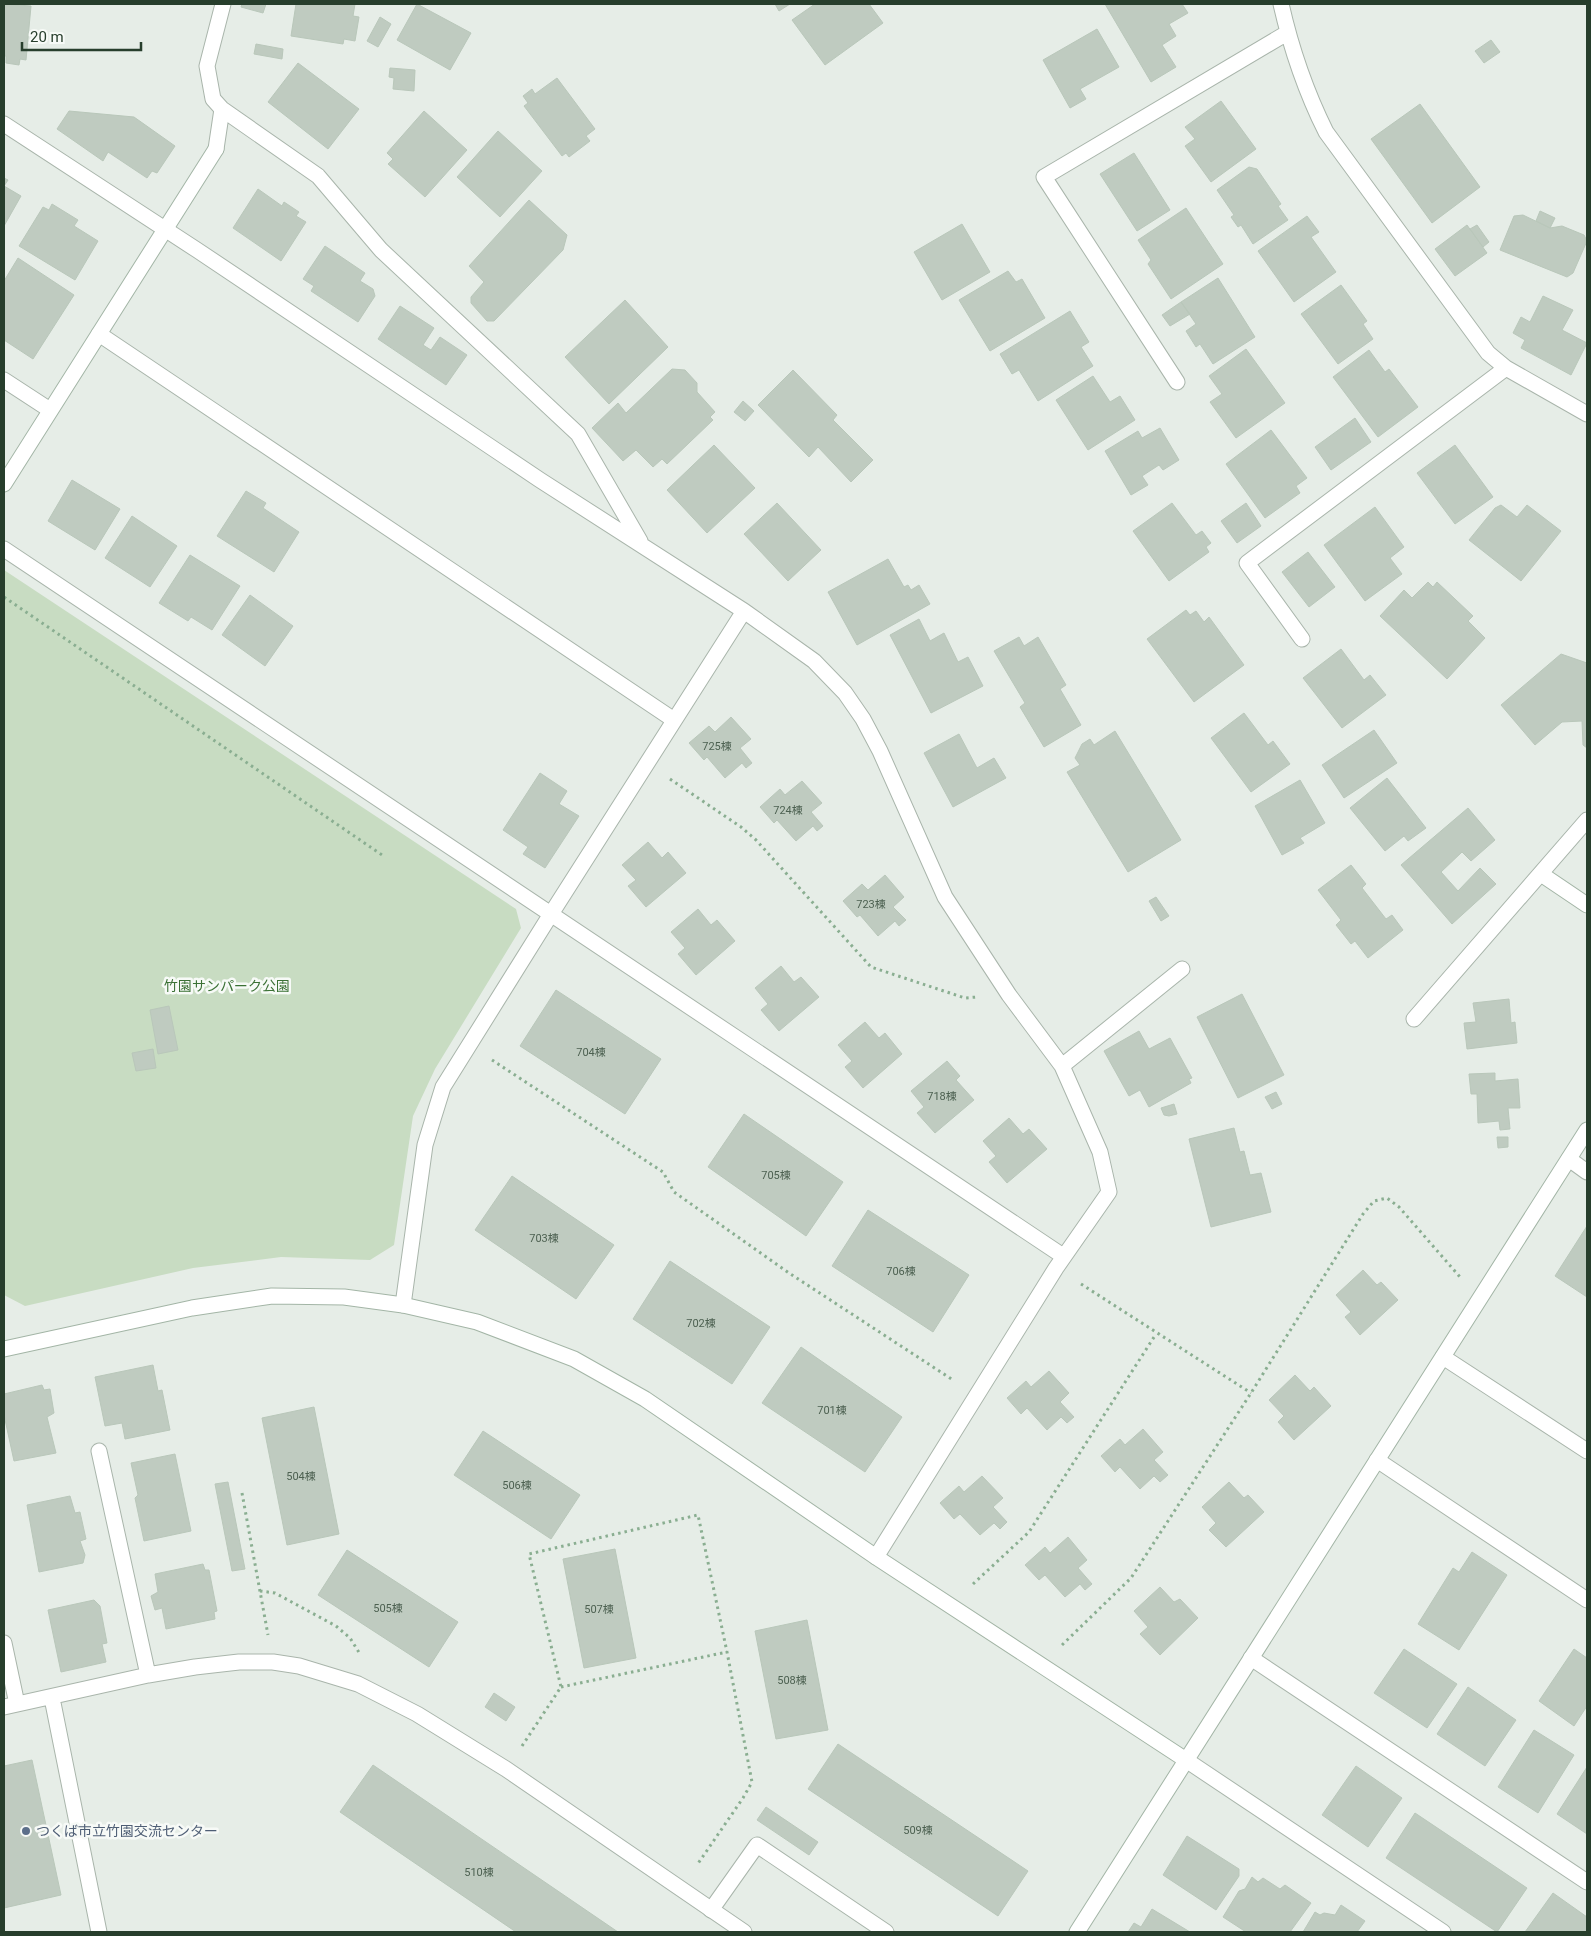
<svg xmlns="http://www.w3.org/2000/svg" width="1591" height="1936" viewBox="0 0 1591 1936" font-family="Roboto,'Noto Sans JP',sans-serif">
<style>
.green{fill:#c8dcc2}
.building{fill:#bfcbc0;stroke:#b9c7ba}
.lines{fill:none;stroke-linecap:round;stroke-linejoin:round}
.lane-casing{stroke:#a9b5ab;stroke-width:17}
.street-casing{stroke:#a9b5ab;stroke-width:17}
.secondary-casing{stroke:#a3b5a6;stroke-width:17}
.path{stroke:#8aae91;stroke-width:3;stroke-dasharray:2.5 4;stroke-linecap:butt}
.lane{stroke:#fff;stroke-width:15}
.street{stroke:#fff;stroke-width:15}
.secondary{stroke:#fff;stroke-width:15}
.service-dot{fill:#5c6f8a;stroke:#f7faf7;stroke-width:2}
.labels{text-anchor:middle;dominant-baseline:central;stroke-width:5;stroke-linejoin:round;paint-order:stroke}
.number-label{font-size:11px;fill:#4d6151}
.park-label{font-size:14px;fill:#3b7135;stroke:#f7faf7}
.service-label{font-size:14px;fill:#4e5e75;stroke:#f7faf7;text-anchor:start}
</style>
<rect width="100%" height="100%" fill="#e6ede7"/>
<path class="green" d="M4 570 516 909 521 928 435 1069 413 1116 394 1245 370 1260 281 1257 193 1268 25 1306 4 1295Z"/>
<path class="building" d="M4 4 31 6 26 60 20 59 19 65 6 63V56H4Z
M242 4H266L263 13 241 7Z
M296 4H355L353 16 359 17 355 41 344 39 343 44 291 36Z
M417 4 471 33 450 70 397 40Z
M775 4H790L779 11Z
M815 4H869L883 23 825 65 792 20Z
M1105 4H1182L1188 13 1169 24 1176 36 1162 45 1176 67 1151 82Z
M380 17 391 24 378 47 367 41Z
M1097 29 1119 67 1080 89 1086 99 1070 108 1043 60Z
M1491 40 1500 52 1484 63 1475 51Z
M256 44 283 49 282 59 254 54Z
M298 63 359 109 328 149 268 102Z
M390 68 415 70 414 91 393 89 394 78 389 77Z
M557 78 595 129 586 136 590 141 569 157 566 153 562 156 524 106 528 103 523 96 532 89 535 94Z
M1221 101 1256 149 1211 182 1185 146 1195 139 1185 127Z
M1420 104 1480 187 1432 223 1371 139Z
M69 111 134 117 175 146 157 173 152 171 147 178 108 152 103 161 57 129Z
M424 111 467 150 425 197 388 164 393 159 387 153Z
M498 131 542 171 500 217 457 177Z
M1134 153 1170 210 1137 231 1100 174Z
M1249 167 1257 169 1281 204 1278 206 1288 220 1253 244 1241 225 1238 227 1231 217 1234 215 1217 190Z
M4 178 8 180 4 186 21 196 4 226Z
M258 189 282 206 284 202 299 212 296 216 306 222 281 261 233 228Z
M529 200 567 235 563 250 494 321H487L471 303V297L484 282 469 266Z
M52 204 78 220 74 226 98 241 75 280 19 246 43 207 49 210Z
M1186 208 1223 264 1171 299 1148 264 1151 260 1138 240Z
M1540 211 1555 218 1550 228 1536 221Z
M1523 215 1550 228 1562 226 1584 235 1587 241 1573 273 1567 277 1500 250 1514 216Z
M1307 216 1319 232 1311 237 1336 272 1294 302 1258 251Z
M962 224 990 272 942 300 914 252Z
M1467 225 1487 253 1455 276 1435 249Z
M1477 225 1489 242 1483 247 1470 229Z
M325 246 365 273 360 281 373 289 375 296 358 322 311 291 314 286 303 279Z
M18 258 74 295 33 359 4 340V281Z
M1008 271 1016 282 1022 279 1045 318 990 351 959 300Z
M1218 278 1255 337 1213 364 1200 344 1196 347 1186 331 1196 324 1181 302Z
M1341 285 1367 321 1363 324 1373 339 1338 364 1301 314Z
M1543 296 1573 310 1562 330 1587 343 1571 375 1521 348 1525 340 1513 333 1521 317 1530 322Z
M625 300 668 347 609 404 565 357Z
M1181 302 1190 314 1170 326 1162 315Z
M400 306 434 328 423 345 431 350 440 337 467 355 446 385 378 339Z
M1070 311 1089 342 1081 347 1093 366 1038 401 1019 370 1012 374 1000 354Z
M1246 349 1285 403 1236 438 1210 402 1222 394 1209 376Z
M1369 350 1385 372 1389 369 1418 407 1378 437 1333 377Z
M672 369 685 370 697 383V392L715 412 710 417 713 420 667 464 662 459 653 467 636 450 623 461 592 428 618 403 626 413Z
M793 370 837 415 833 420 873 460 851 482 818 447 809 457 758 405Z
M1093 376 1110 402 1120 396 1135 420 1088 450 1056 400Z
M743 401 754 411 745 421 734 412Z
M1355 418 1371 442 1331 470 1315 447Z
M1160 428 1179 460 1163 470 1159 465 1142 476 1148 485 1131 495 1105 451 1138 431 1142 438Z
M1271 430 1307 478 1296 486 1300 493 1265 518 1226 464Z
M714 445 755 488 707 533 667 490Z
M1455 445 1493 497 1455 524 1417 473Z
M72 480 120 509 95 550 48 521Z
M246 491 266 503 263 508 299 532 274 572 217 536Z
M777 503 821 550 788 581 744 534Z
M1172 503 1196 535 1202 531 1211 543 1206 547 1209 552 1169 581 1133 531Z
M1246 503 1261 526 1237 543 1221 521Z
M1501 505 1517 517 1527 505 1561 531 1521 581 1469 540 1495 508Z
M1375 507 1404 547 1390 558 1402 574 1365 601 1324 545Z
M132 516 177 546 150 587 105 558Z
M1308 552 1335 587 1309 607 1282 572Z
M190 555 240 586 212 630 191 617 188 621 159 603Z
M888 559 904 587 908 585 911 590 919 585 930 604 857 645 828 592Z
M1428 582 1433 587 1437 582 1473 616 1468 621 1485 638 1447 679 1380 616 1404 590 1412 598Z
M250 595 293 626 265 666 222 635Z
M1186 610 1190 615 1196 611 1204 622 1209 617 1244 665 1194 702 1147 639Z
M919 619 930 641 944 633 958 662 968 657 983 686 931 713 890 635Z
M1019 637 1024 646 1038 637 1066 685 1060 689 1081 725 1044 747 1020 707 1025 703 994 651Z
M1341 649 1364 680 1370 675 1386 695 1342 728 1303 678Z
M1561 654 1587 663V748L1583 745 1582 721 1562 722 1535 745 1501 705Z
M1244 713 1268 745 1273 741 1290 764 1251 792 1211 738Z
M731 717 751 739 740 748 752 763 746 768 742 763 725 778 707 757 704 760 689 743 709 726 715 732Z
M1374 730 1397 763 1344 798 1322 765Z
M1115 731 1181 840 1128 872 1067 772 1080 765 1075 758 1082 744 1090 739 1094 745Z
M959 734 977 768 994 758 1006 778 953 807 924 753Z
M540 773 567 791 559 804 579 816 545 868 523 854 528 847 503 830Z
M1387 778 1426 828 1408 841 1404 836 1385 851 1350 808Z
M1300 780 1325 823 1300 838 1304 843 1282 855 1255 806Z
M802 781 822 803 811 812 823 826 817 831 813 826 796 841 777 820 774 823 760 807 780 789 785 795Z
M1468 808 1495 840 1471 861 1462 852 1441 872 1458 891 1480 868 1496 884 1452 924 1401 865Z
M648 842 662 858 668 852 686 873 646 907 628 886 636 880 622 865Z
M1351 865 1366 884 1362 888 1386 919 1392 915 1403 930 1368 958 1355 941 1351 944 1336 925 1341 920 1318 890Z
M885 875 904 897 893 907 906 920 899 926 895 921 878 936 860 915 857 917 843 901 862 884 868 890Z
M1156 897 1169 916 1161 921 1149 901Z
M698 909 711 925 717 920 735 941 696 975 678 954 685 948 671 932Z
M781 966 794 982 801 977 819 997 779 1031 761 1010 768 1004 755 988Z
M556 990 661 1059 625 1114 520 1046Z
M1242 994 1284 1075 1238 1098 1197 1017Z
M1509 999 1511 1023 1515 1022 1517 1043 1467 1049 1464 1023 1476 1022 1473 1003Z
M169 1006 178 1050 158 1054 150 1010Z
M865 1022 879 1038 885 1033 902 1054 863 1088 845 1067 852 1061 838 1045Z
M1139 1031 1149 1049 1170 1038 1192 1078 1189 1079 1191 1083 1149 1107 1140 1090 1129 1096 1104 1051Z
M153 1049 156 1068 136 1071 132 1053Z
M947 1061 960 1076 956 1080 974 1100 935 1133 917 1113 924 1107 911 1091Z
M1495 1073V1081L1518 1079 1520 1108H1508L1510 1129 1500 1130 1499 1121 1478 1123 1477 1094H1471L1469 1074Z
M1276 1092 1282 1104 1272 1109 1265 1097Z
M1174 1104 1177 1114 1169 1116 1164 1115 1161 1108Z
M744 1114 843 1182 806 1236 708 1167Z
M1009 1118 1023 1134 1029 1129 1047 1149 1007 1183 989 1162 996 1156 983 1141Z
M1234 1128 1240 1152 1244 1151 1250 1175 1261 1173 1271 1212 1211 1227 1189 1139Z
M1497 1137H1508V1147L1498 1148Z
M512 1176 614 1245 576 1299 475 1230Z
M868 1210 969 1275 933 1332 832 1266Z
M1587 1226V1297L1555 1276Z
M670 1261 770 1327 732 1384 633 1319Z
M1363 1270 1377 1285 1381 1282 1398 1300 1360 1335 1345 1317 1351 1312 1336 1295Z
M801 1347 902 1417 865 1472 762 1403Z
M153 1365 158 1391 162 1390 170 1430 125 1439 122 1423 105 1426 95 1377Z
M1049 1371 1069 1393 1060 1402 1074 1417 1067 1423 1061 1417 1047 1430 1027 1408 1021 1414 1007 1398 1026 1381 1031 1387Z
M1295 1375 1310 1391 1314 1387 1331 1406 1294 1440 1278 1422 1284 1416 1269 1400Z
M42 1385 44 1390 50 1389 54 1413 47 1417 56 1453 14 1461 4 1415V1394Z
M314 1407 339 1534 287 1545 262 1418Z
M1143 1429 1163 1452 1154 1460 1168 1475 1160 1482 1154 1476 1140 1489 1120 1467 1115 1472 1101 1456 1120 1439 1125 1445Z
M483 1431 580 1495 551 1539 454 1475Z
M175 1454 191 1531 144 1541 135 1498 138 1495 131 1463Z
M982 1476 1003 1498 993 1507 1007 1522 1000 1529 994 1523 980 1535 960 1514 954 1519 940 1503 959 1486 964 1492Z
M228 1482 245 1569 232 1571 215 1484Z
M1229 1482 1244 1498 1248 1495 1264 1512 1226 1547 1209 1530 1216 1523 1202 1507Z
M70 1496 75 1513 80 1512 86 1539 80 1541 85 1555 83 1563 39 1572 27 1505Z
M1068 1537 1087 1560 1078 1568 1092 1584 1085 1590 1080 1584 1065 1597 1045 1575 1039 1580 1025 1565 1045 1547 1050 1553Z
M615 1549 636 1658 584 1668 563 1559Z
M347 1550 458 1622 429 1667 318 1595Z
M1472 1552 1507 1575 1459 1650 1418 1624 1453 1568 1459 1572Z
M203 1564 205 1570H209L217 1611 214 1612 215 1619 166 1629 162 1608 155 1610 151 1596 158 1592 155 1574Z
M1160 1587 1174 1602 1180 1599 1198 1618 1160 1655 1140 1634 1148 1627 1134 1611Z
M94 1600 100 1606 107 1643 102 1644 106 1662 61 1672 48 1610Z
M807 1620 828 1730 776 1739 755 1631Z
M1404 1649 1457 1684 1427 1728 1374 1693Z
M1574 1649 1587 1658V1706L1574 1726 1539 1701Z
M1468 1687 1516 1720 1485 1766 1437 1734Z
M494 1693 515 1707 506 1721 485 1707Z
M1534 1730 1574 1755 1538 1813 1498 1787Z
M838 1744 1028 1871 998 1916 808 1789Z
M32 1760 61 1895 4 1908V1766Z
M373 1765 618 1932H516L340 1812Z
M1356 1766 1402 1798 1368 1847 1322 1815Z
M1587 1767V1834L1557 1814Z
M766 1807 818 1842 809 1855 757 1820Z
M1415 1813 1527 1888 1497 1932 1386 1858Z
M1187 1836 1239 1869V1876L1216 1910 1163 1875Z
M1252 1877 1258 1882 1263 1878 1280 1889 1285 1885 1311 1903 1290 1932H1246L1223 1917 1239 1891 1245 1889Z
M1553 1893 1587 1917V1932H1525Z
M1341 1905 1365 1921 1357 1932H1303L1315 1912 1320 1915 1324 1913 1335 1915Z
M1152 1909 1190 1932H1128L1134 1923 1141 1927Z"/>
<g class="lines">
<g class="lane-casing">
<path id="lane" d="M711 1910 757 1845 886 1932"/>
</g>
<g class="street-casing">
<path id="street" d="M1281 4C1291 48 1306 92 1326 132L1488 353 1506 368 1587 414
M222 109 318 176 381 250 578 434 640 541
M4 124 197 250 540 480 744 611 814 661 845 693 863 719 880 751 945 897 1009 995 1062 1066 1100 1152 1109 1192 1056 1268 876 1557
M216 149 222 109 213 99 207 66 223 4
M99 334 674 720
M4 380 50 410
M1177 382 1044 177 1287 33
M4 549 1063 1256
M1302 639 1247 563 1506 368
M1414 1019 1587 820
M1062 1066 1182 969
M1569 1159 1587 1172
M403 1305 425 1145 443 1087 551 914 744 611
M1443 1357 1587 1451
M99 1451 148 1675
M1377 1460 1587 1600
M4 1643 17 1704
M1251 1658 1587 1882
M52 1698 99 1932
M4 1707 148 1675 195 1667 239 1662H273L299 1666 358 1684 417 1714 506 1769 744 1932
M1186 1760 1443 1932"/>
</g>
<g class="secondary-casing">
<path id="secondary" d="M4 484 216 149
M1541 874 1587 905
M4 1349 192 1308 272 1296 344 1297 403 1305 477 1322 574 1359 645 1399 876 1557 1186 1760
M1077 1932 1587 1130"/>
</g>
<path class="path" d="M4 597 385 857
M670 779 741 827 756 840 871 967 965 998 977 997
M492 1060 663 1172 674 1192 789 1273 953 1380
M1081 1284 1251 1393
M242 1493 268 1635
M973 1584 1029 1532 1156 1334
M260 1591 275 1593 336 1626 350 1638 360 1654
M1062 1645 1131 1578 1251 1393 1363 1214 1374 1201 1387 1198 1399 1207 1460 1277
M561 1687 727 1652
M522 1746 561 1687 529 1554 698 1515 727 1652 752 1782 743 1798 697 1865"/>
<use href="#lane" class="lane"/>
<use href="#street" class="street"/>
<use href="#secondary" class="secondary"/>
</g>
<circle class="service-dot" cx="26" cy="1831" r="5"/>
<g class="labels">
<g class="number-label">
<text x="717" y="746">725棟</text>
<text x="788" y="810">724棟</text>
<text x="871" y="904">723棟</text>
<text x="591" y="1052">704棟</text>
<text x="942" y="1096">718棟</text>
<text x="776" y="1175">705棟</text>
<text x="544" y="1238">703棟</text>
<text x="901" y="1271">706棟</text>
<text x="701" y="1323">702棟</text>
<text x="832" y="1410">701棟</text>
<text x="301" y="1476">504棟</text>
<text x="517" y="1485">506棟</text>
<text x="388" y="1608">505棟</text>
<text x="599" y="1609">507棟</text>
<text x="792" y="1680">508棟</text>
<text x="918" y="1830">509棟</text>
<text x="479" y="1872">510棟</text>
</g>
<g class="park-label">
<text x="227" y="986">竹園サンパーク公園</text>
</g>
<g class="service-label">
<text x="36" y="1831">つくば市立竹園交流センター</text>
</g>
</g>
<rect width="1591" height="1936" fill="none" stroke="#273e2c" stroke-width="10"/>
<path d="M22 42v8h119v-8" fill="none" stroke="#273e2c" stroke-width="2.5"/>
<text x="30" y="42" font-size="15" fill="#273e2c" stroke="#f7faf7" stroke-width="4" paint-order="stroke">20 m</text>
</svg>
